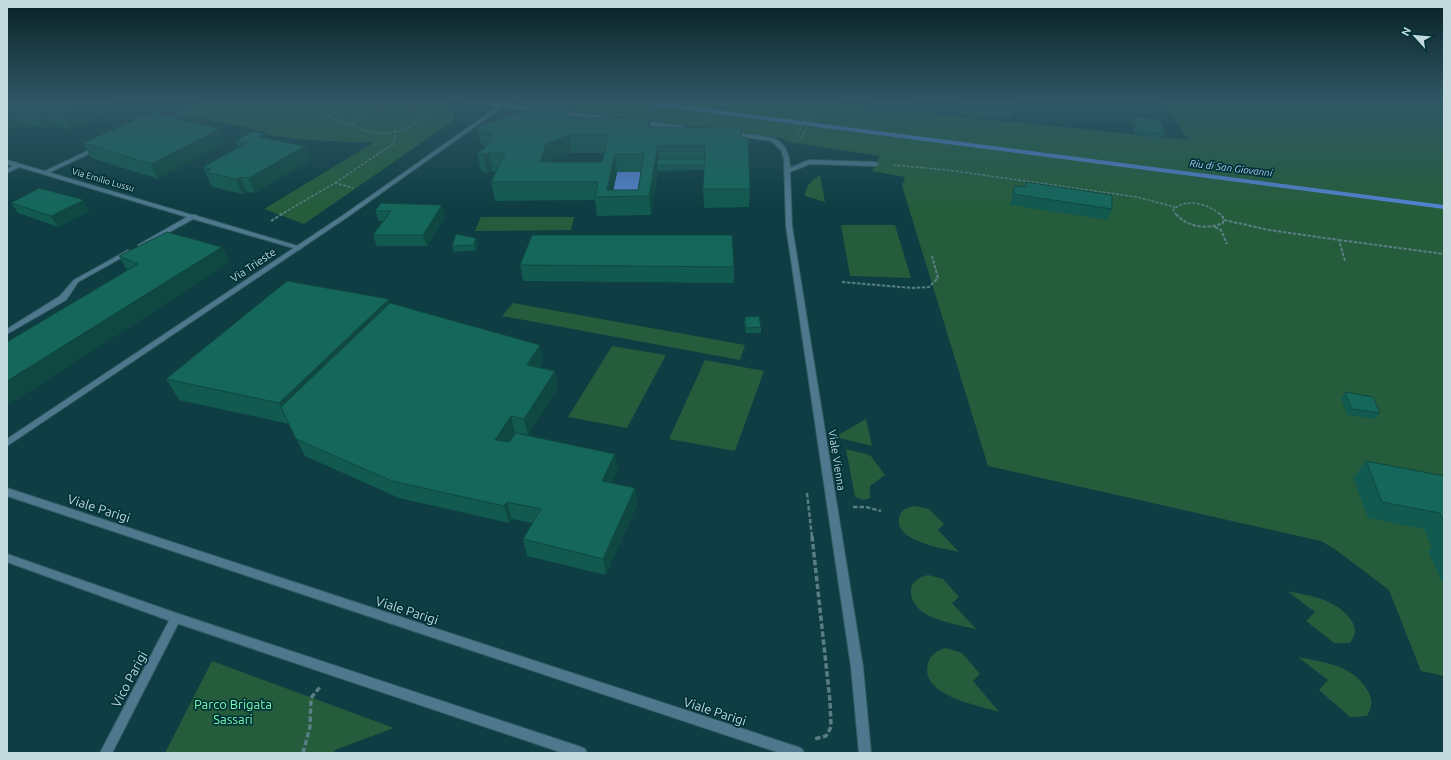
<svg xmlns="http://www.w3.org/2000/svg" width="1451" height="760" viewBox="0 0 1451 760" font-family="Ubuntu,sans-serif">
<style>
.green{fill:#255d3c}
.water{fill:#5382cf}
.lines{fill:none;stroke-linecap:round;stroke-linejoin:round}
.stream{fill:#5382cf;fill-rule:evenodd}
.service-casing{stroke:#325c62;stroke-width:2}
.minor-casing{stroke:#325c62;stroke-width:2}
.tertiary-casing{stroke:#325c62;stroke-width:2}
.path-far3{stroke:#597e83;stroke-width:1.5;stroke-dasharray:3 1.5;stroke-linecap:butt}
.path-far2{stroke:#597e83;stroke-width:2;stroke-dasharray:3.5 1.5;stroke-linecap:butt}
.path-far1{stroke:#597e83;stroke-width:2.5;stroke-dasharray:4.5 2;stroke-linecap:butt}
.path{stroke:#597e83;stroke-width:3.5;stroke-dasharray:5.5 2.5;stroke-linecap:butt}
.service{fill:#4f788e;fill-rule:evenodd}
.minor{fill:#4f788e;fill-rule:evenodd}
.tertiary{fill:#4f788e;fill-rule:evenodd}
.wall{fill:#12594f;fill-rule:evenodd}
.shaded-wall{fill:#0f4840}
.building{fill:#15675c;stroke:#0f4840;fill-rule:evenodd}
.labels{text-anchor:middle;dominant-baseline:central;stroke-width:3.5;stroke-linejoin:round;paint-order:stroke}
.far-street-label{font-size:9px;fill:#c2d9dd;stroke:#003238}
.far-water-label{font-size:10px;font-style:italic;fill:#b3ccf5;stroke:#003238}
.street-label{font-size:11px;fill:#c2d9dd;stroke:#003238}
.near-street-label{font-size:13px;fill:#c2d9dd;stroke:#003238}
.near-park-label{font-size:13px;fill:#7bfbad;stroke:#003238}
</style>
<rect width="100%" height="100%" fill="#0e3d43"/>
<path class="green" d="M212 101H442L453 105 455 111 453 121 304 224 264 209 373 143 306 140 264 134 267 132 171 112Z
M530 101H809L1188 140 1164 101H1444V676L1421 671 1389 590 1336 550 1321 541 988 466 902 186 905 177 872 171 880 156 788 142 782 138 526 104Z
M820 175 825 202 805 196C805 186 812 180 820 175Z
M481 217H574L571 230 475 231Z
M841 225H895L911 278 850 276Z
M513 303 745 345 740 360 502 316Z
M612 346 666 355 627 428 568 417Z
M705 360 764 371 735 451 669 439Z
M866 419 872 446 835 437Z
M846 449 870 455 885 475 870 486V498L864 500 855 497Z
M915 506 929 509 944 524 938 530 959 552C943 548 895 542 899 518 900 510 908 507 915 506Z
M928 575 943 579 959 597 952 603 976 629C955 624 910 618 911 591 911 582 919 577 928 575Z
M1287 591C1310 596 1337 599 1351 620 1357 629 1356 634 1350 643H1334L1306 621 1315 612Z
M946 648 962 653 980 674 973 681 999 712C978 705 919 696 928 663 931 654 938 650 946 648Z
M1298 657C1323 662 1352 665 1366 688 1373 699 1373 705 1367 716L1350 717 1319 690 1328 680Z
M212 661 394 728 335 750 334 753H165Z"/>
<path class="water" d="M617 172H645L640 209H609Z"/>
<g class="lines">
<path class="stream" d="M632 101H648L1444 205V209L635 103Z"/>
<g class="service-casing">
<path id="service" d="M96 147 101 148 46 174 41 173Z"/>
</g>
<g class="minor-casing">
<path id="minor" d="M469 101H482L537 108 540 110 537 112 471 102Z
M557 111 611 117 614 119 611 121 555 114V112Z
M640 121 684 126 687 128 684 130 638 124 637 123Z
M731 132C740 134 768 136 775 139 786 144 790 157 790 168L809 160 876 162 879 164 876 166 810 164 790 172 792 226 863 667 871 753H859L851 667 786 226 784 159 781 150 771 141 729 135V133Z
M7 160 192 215H196L197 216 301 247 302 248 299 250 297 249 193 219 142 247H138V245L187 217 19 167 7 173V169L13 166 7 164Z
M128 250 131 252 130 253 78 282 66 300 7 334V329L60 296 74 280Z
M176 613 180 615 181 618 112 753H100L172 615Z"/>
</g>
<g class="tertiary-casing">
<path id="tertiary" d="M506 101H511L346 218 7 446V439L342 216Z
M7 488 798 747 802 749 804 753H780L7 496Z
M7 554 176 613 581 747 585 749 587 753H563L176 623 7 562Z"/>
</g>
<path class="path-far3" d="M311 101C322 115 336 121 353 125
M353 101 383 104
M780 101 813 105 796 137
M797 101 819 104 800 141
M398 104 409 105 422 110 424 114C409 135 374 139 353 125 358 106 381 105 398 104Z
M170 117 221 101
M893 165 948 170 1137 197 1175 207
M335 183 393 144 396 131
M280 215 335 183 353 188
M1176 215 1173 210C1186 197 1209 204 1221 215"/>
<path class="path-far2" d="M1176 214C1187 227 1207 230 1223 223V217L1220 214
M1224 220 1269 230 1339 240 1345 261
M271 221 282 214
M1215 227 1221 230 1227 244
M1339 240 1444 254
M842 282 912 288 929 287 938 278 932 256"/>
<path class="path-far1" d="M807 493 812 537
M853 507H866L881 511"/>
<path class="path" d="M812 536 830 701 831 727 826 736 814 739
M303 753 310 727 311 698 320 687"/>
<use href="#service" class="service"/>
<use href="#minor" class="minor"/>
<use href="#tertiary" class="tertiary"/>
</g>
<path class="wall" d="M7 101H109L114 110 70 129 52 124 43 128 24 124 7 130Z
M871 101H911L897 106 877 104Z
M961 101H1015V102L1011 119 961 115Z
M1133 117 1165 134 1163 139 1136 136 1131 122Z
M575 118H650L651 127 741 138 750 189 749 207 704 208 703 189 704 170 658 171 651 215 597 216 595 200 495 201 491 182 497 171H493L487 173 481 170 477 152 484 149 486 147 481 144 477 127ZM571 153H605L602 162H549ZM617 172H641L638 190H613Z
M265 134 267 139 305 146 310 161 255 193 247 192 242 194 212 187 203 167 238 148 235 141Z
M83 143H226L158 179 91 158Z
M1026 182 1112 209 1108 220 1010 205 1015 186 1025 187Z
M11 203 90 211 58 227 18 213Z
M381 203 445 216 427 246H377L373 235 383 221H379L375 211Z
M476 238 478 243 476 250 454 252 452 246Z
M222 247 230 263 127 270 119 256Z
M520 265 734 267V283L523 281Z
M390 303 540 345 543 362 539 367 555 371 558 387 528 435 618 470 611 483 635 488 637 505 606 575 527 556 523 539 532 523 512 519 509 523 399 498 305 456 289 424 179 400 166 379Z
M745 317 761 327V333H746L744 323Z
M1345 392 1380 413 1376 419 1347 415 1341 398Z
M1366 461 1444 476V583L1442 582 1428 551 1432 548 1424 529 1368 518 1353 478Z"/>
<path class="shaded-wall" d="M95 101H109L114 110 70 129 62 115Z
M897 101H911L897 106Z
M15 110 24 124 7 130V113Z
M44 111 52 124 43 128 34 114Z
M650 118 651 135 648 127Z
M220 129 226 143 158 179 151 164Z
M265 134 271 148 259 137Z
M569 135 571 153 549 162H540L546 144Z
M305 146 310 161 255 193 249 178Z
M658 146 659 164 657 165 658 171 651 215 649 196Z
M489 153 493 171 487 173 483 155Z
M615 154 617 172 612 197 607 190Z
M240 177 247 192 242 194 236 179Z
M84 200 90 211 58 227 51 216Z
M442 205 445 216 427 246 423 235Z
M476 238 478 243 476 250 474 245Z
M222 247 230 263 7 406V381Z
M389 299 396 319 290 424 279 403Z
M540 345 543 362 531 381 527 365Z
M555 371 558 387 528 436 524 419Z
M511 416 515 433 500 457 495 440Z
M615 454 618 470 604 497 602 481Z
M635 488 637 505 606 575 603 559Z
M507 502 512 519 509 523 504 506Z"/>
<path class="building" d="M7 101H95L62 115 44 111 34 114 15 110 7 113V108H8H7V104L9 103 7 102Z
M999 101H1015V102Z
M544 103 575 118H650L648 127 741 128V138H748L750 189H703L705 146H658L649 196 595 197 598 182H491L505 153H489L483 155 477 152 484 149 492 135 477 127ZM569 135H609L602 162H540L546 144ZM615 154H644L638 190H607Z
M152 112 220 129 151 164 83 143Z
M1133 117 1160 119 1165 134 1138 131Z
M253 131 265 134 259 137 305 146 249 178 240 177 236 179 205 172 211 169 203 167 247 143 235 141Z
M658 159H705L704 165H657Z
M1026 182 1112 195V209L1013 194 1015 186 1026 187Z
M39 188 84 200 51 216 11 203Z
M381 203 442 205 423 235H373L391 211H375Z
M167 232 222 247 7 381V342L138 264 119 256Z
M456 234 476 238 474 245 452 246Z
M532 235H732L734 267 520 265Z
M287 281 389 299 279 403 166 379Z
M390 303 540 345 527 365 555 371 524 419 511 416 495 440 509 442 516 433 615 454 602 481 635 488 603 559 523 539 541 509 507 502 504 506 392 481 296 439 281 407Z
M759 316 761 327 746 328 745 317Z
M1345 392 1373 397 1380 413 1352 409Z
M1366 461 1444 476V522L1440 513 1382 502Z"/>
<linearGradient id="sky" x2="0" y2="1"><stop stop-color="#082225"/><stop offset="0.49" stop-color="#305766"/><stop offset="1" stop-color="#305766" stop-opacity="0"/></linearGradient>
<rect width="1451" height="207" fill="url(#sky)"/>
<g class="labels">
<g class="far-street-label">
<text transform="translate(103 180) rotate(16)">Via Emilio Lussu</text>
</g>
<g class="far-water-label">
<text transform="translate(1231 168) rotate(7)">Riu di San Giovanni</text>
</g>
<g class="street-label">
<text transform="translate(253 265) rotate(-34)">Via Trieste</text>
<text transform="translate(837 460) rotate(81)">Viale Vienna</text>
</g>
<g class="near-street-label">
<text transform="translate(99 508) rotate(18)">Viale Parigi</text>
<text transform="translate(407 610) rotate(18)">Viale Parigi</text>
<text transform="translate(129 679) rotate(-62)">Vico Parigi</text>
<text transform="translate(715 711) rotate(18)">Viale Parigi</text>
</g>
<g class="near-park-label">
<text x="233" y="704">Parco Brigata<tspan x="233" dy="15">Sassari</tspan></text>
</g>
</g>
<rect width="1451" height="760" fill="none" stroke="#c2d9dd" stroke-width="16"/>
<g transform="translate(1415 36) rotate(297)" stroke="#003238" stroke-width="3" paint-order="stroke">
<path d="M0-3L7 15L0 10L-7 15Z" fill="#c2d9dd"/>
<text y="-6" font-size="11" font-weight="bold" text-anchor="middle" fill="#c2d9dd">N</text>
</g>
</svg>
